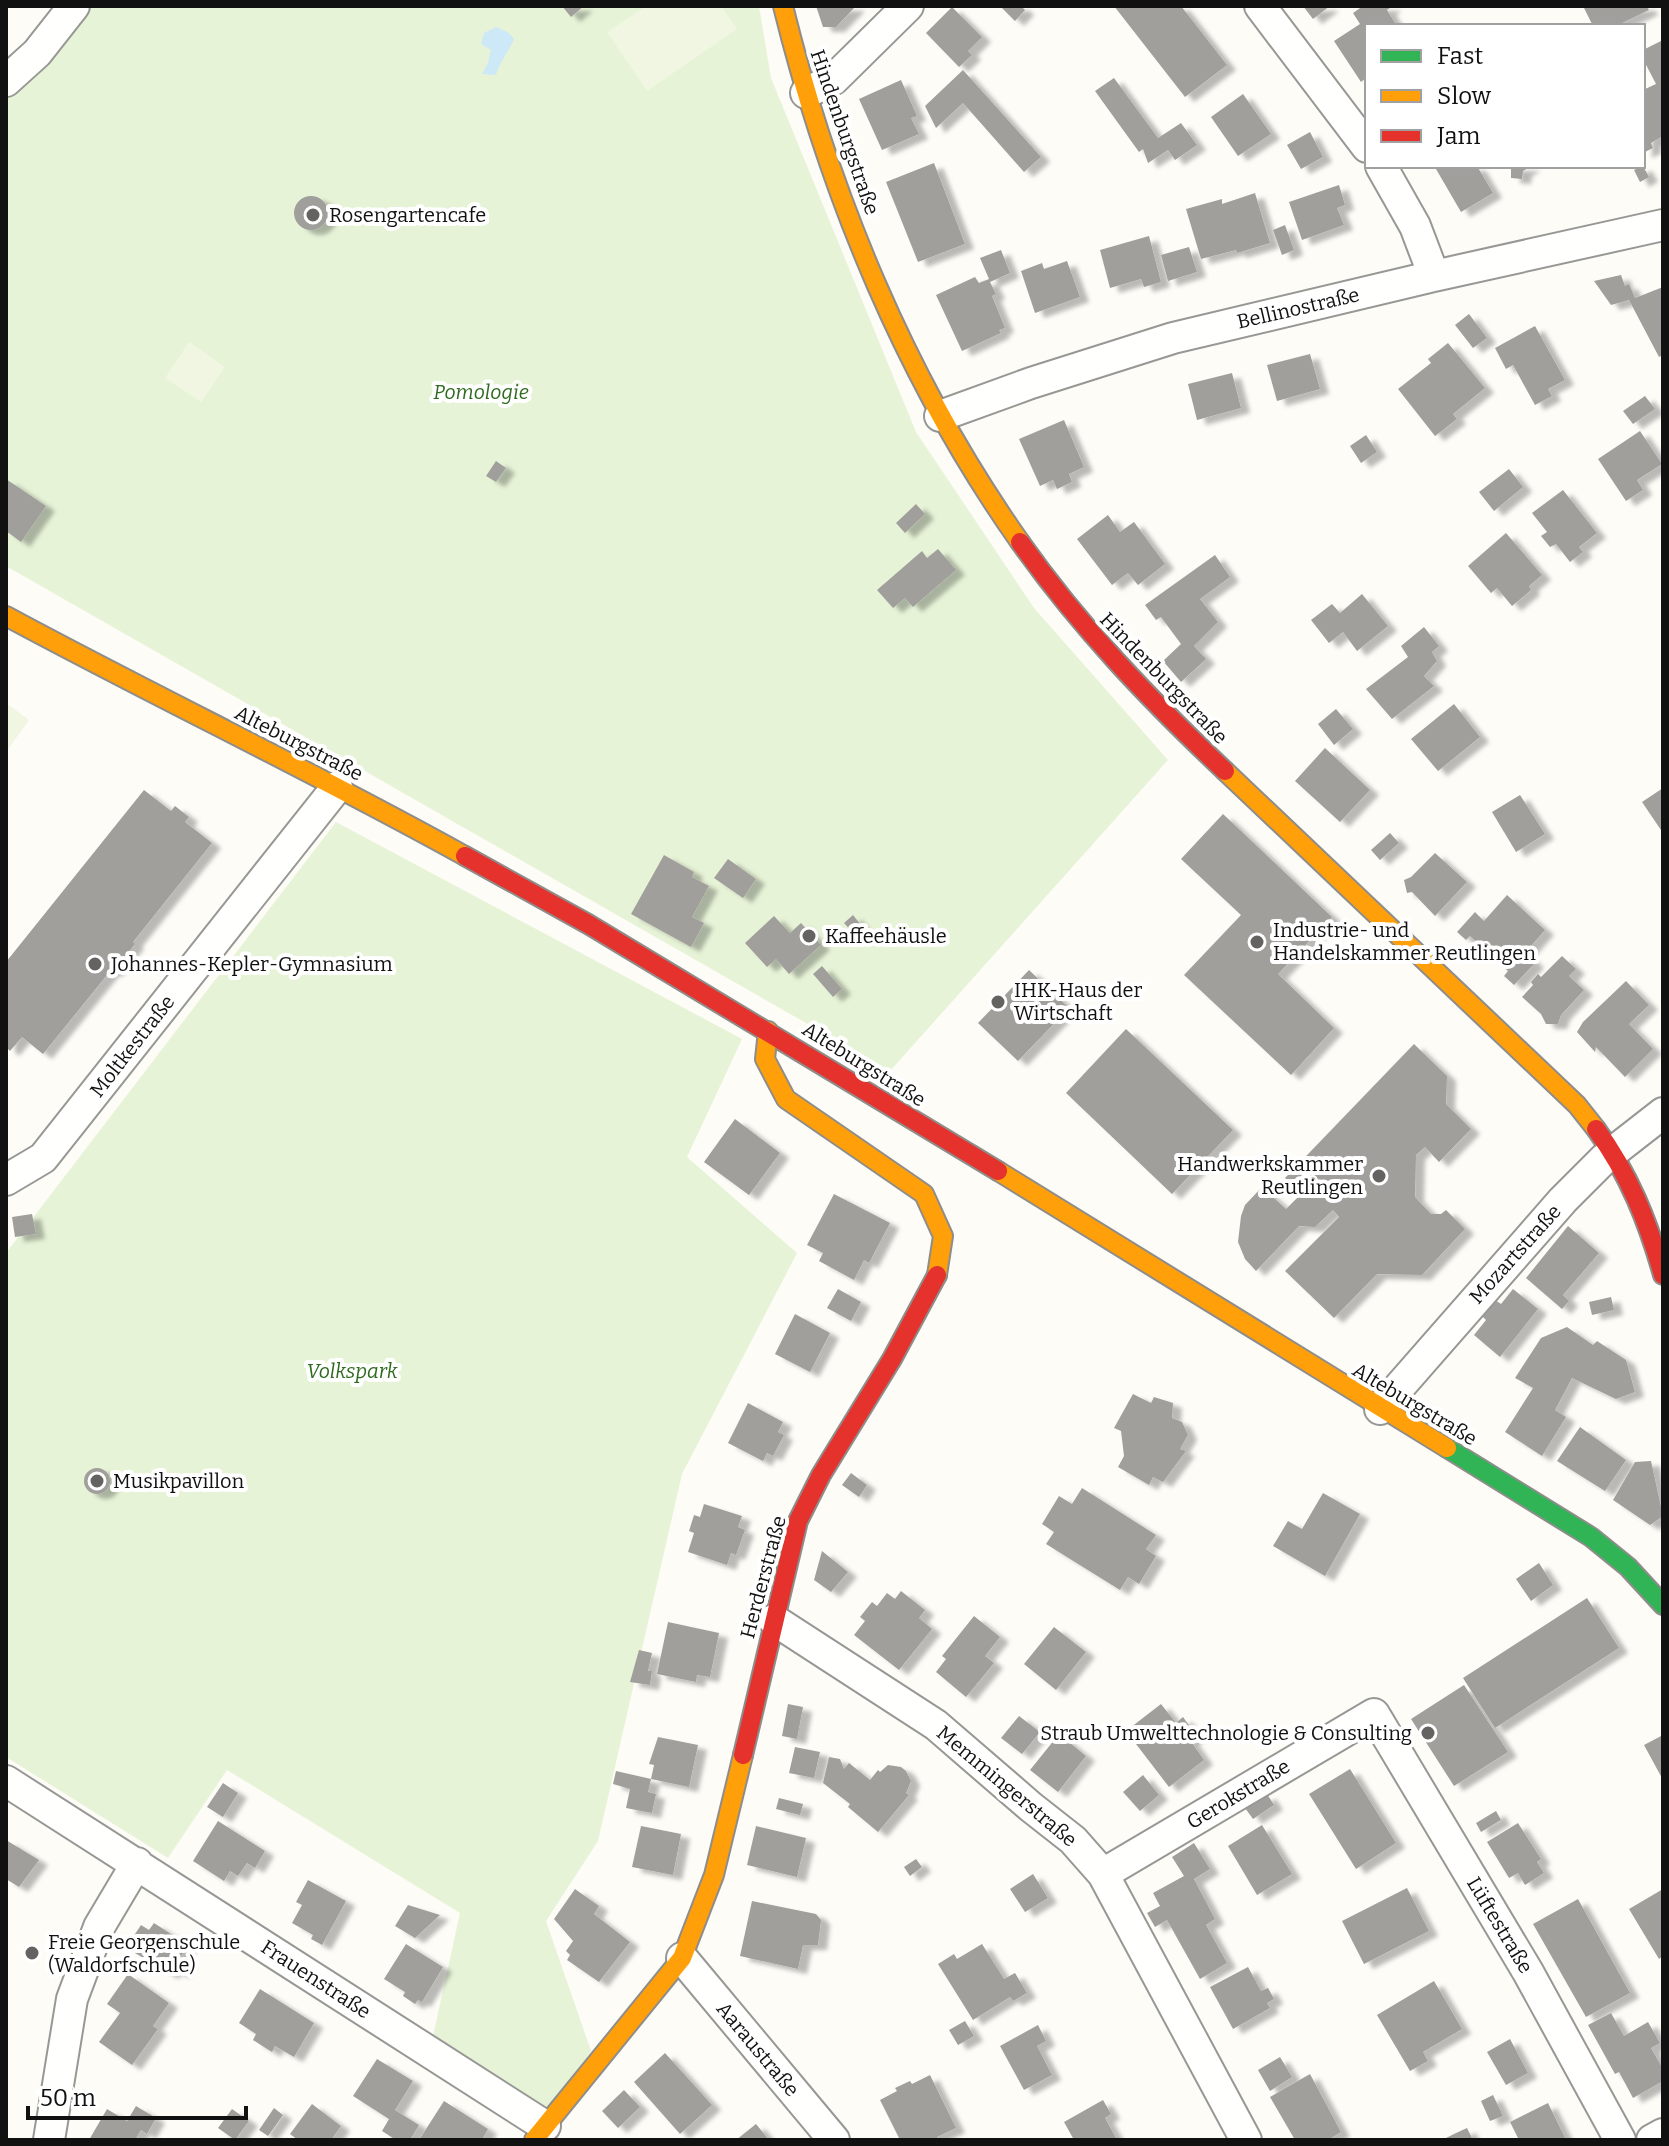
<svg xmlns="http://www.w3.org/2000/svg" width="1669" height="2146" viewBox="0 0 1669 2146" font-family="Bitter,serif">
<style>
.green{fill:#e7f3d7}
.pitch{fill:#f0f6e1}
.water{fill:#cde8f7}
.building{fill:#a19f9c;filter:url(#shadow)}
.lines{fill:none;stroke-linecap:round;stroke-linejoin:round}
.street-casing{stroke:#979795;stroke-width:34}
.fast-casing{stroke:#8e8d8b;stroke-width:22}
.slow-casing{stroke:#8e8d8b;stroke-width:22}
.jam-casing{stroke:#8e8d8b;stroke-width:22}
.street{stroke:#fffffe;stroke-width:30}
.fast{stroke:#30b455;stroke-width:18}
.slow{stroke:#ff9f0a;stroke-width:18}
.jam{stroke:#e5322d;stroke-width:18}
.poi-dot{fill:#646362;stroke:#fff;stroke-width:3}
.labels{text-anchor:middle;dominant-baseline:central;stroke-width:8;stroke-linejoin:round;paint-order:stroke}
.street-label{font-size:20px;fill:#111;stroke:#fff}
.poi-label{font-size:20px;fill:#111;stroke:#fff;text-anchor:start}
.park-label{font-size:20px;font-style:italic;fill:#2f6b1f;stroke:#fff}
</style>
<defs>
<filter id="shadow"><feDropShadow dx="9" dy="5" stdDeviation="2" flood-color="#0004"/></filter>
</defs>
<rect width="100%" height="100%" fill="#fdfcf7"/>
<path class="green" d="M77 6H759L771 78 916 432 1034 608 1168 760 890 1071 6 566V84Z
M336 822 742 1039 687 1157 797 1253 682 1474 598 1841 546 1921 591 2051 548 2115 433 2036 460 1913 227 1770 168 1858 6 1757V1253Z"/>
<path class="pitch" d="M646 6H721L737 29 647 91 607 32Z
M189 342 225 367 201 402 165 378Z
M6 703 29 720 6 752Z"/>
<path class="water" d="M496 27 509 33 514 39C508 53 500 61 496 75L482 74 488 63 491 50 481 44 484 33Z"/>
<path class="building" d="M562 6H584L571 17Z
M816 6H856L836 27H823Z
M1000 6H1021L1025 10 1015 21Z
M1114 6H1181L1227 65 1185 97Z
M1303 6H1330L1313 19Z
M1363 6H1393L1387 10 1397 26H1367V77L1361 82 1334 41 1360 24 1353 13Z
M1583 6H1647L1649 10 1616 26H1593Z
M952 7 982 37 968 51 972 55 959 67 926 33Z
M1663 40V136L1651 143 1653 148 1643 153V90L1656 84 1643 59V50Z
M963 70 1041 157 1024 172 963 103 936 128 925 106Z
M1114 78 1158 138 1181 123 1197 145 1175 160 1168 150 1148 163 1143 149 1139 152 1095 91Z
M901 80 917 116 911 118 919 134 882 150 859 99Z
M1243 94 1271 134 1238 156 1211 117Z
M1310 132 1323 157 1301 169 1287 145Z
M934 163 965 244 918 262 886 182Z
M1441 166H1477L1493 193 1461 212 1436 169Z
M1511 166H1532L1523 171 1522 179 1511 178Z
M1643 166 1649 177 1640 182 1634 170Z
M1339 185 1345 205 1337 208 1344 225 1302 240 1289 202Z
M1255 193 1270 243 1237 253 1236 250 1201 259 1186 209 1222 199V204Z
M294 213a17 17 0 1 1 34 0a17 17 0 1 1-34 0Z
M1285 225 1294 250 1282 255 1273 230Z
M1149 236 1161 282 1144 287 1141 279 1110 288 1100 250Z
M1189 247 1197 272 1168 281 1161 255Z
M1001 250 1010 273 990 282 996 294 992 296 1005 328 999 330 1001 333 962 351 936 295 975 277 979 283 989 279 980 258Z
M1067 261 1080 297 1035 313 1021 271 1042 263 1044 269Z
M1621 275 1625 286 1629 284 1635 298 1663 287V355L1659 357 1629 300 1611 305 1594 281Z
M1469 314 1487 338 1473 348 1455 325Z
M1535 326 1565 380 1548 389 1552 396 1535 405 1513 365 1506 369 1495 348Z
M1448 343 1485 388 1453 414 1457 419 1435 436 1398 389 1431 363 1428 359Z
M1310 354 1320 389 1277 401 1267 365Z
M1232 373 1241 408 1197 420 1188 384Z
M1645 396 1655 409 1633 424 1623 411Z
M1064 420 1084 467 1069 474 1072 482 1057 489 1053 480 1040 486 1019 439Z
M1640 431 1662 464 1637 480 1643 490 1626 501 1598 459Z
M1366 435 1377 452 1361 463 1350 446Z
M496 461 506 468 496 482 486 476Z
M1509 469 1523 487 1494 511 1479 492Z
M6 479 46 506 21 542 6 531Z
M1563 490 1597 533 1579 547 1583 552 1570 562 1556 544 1550 547 1541 536 1547 532 1532 513Z
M916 504 925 514 905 533 896 523Z
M1108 515 1120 532 1134 522 1165 564 1138 585 1128 573 1112 585 1077 539Z
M1506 533 1542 575 1529 586 1531 590 1512 606 1497 588 1491 593 1468 566Z
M938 549 956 570 913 607 905 598 893 608 877 590 922 551 927 558Z
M1215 555 1230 577 1200 599 1218 622 1194 646 1206 659 1181 682 1163 661 1181 644 1161 617 1156 620 1145 605Z
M1362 594 1388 626 1357 651 1343 632 1329 643 1311 620 1332 604 1340 613Z
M1424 627 1439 646 1432 652 1437 661 1424 676 1434 686 1392 719 1366 689 1408 657 1401 646Z
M1454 704 1480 737 1438 771 1411 739Z
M1336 709 1353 729 1334 745 1318 724Z
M1325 748 1370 790 1340 822 1295 781Z
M1663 788V833L1642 802Z
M144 790 171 811 175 806 189 817 185 822 212 843 133 942 135 944 113 972 111 970 43 1054 22 1037 10 1051 6 1047V962Z
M1520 795 1545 834 1516 852 1492 812Z
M1223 814 1332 917 1278 974 1334 1028 1291 1075 1184 975 1241 915 1181 859Z
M1390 833 1399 843 1380 860 1371 850Z
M1435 853 1467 882 1435 916 1412 892 1407 893 1404 880 1411 877Z
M664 855 694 872 692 877 709 886 692 917 704 923 691 947 631 914Z
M728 859 756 879 743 898 714 878Z
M1507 895 1545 930 1525 953 1535 963 1514 985 1504 976 1508 971 1470 936 1466 940 1457 932 1475 912 1484 921Z
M853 915 861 925 853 933 844 923Z
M774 916 790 933 801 923 821 945 789 974 776 959 767 967 745 943Z
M1562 956 1576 969 1569 976 1584 990 1561 1015 1558 1024H1546L1541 1014 1522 997 1533 985 1531 982 1538 974 1541 977Z
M822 966 842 989 833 997 813 974Z
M1029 970 1069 1008 1018 1061 978 1023Z
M1626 981 1649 1005 1629 1024 1653 1049 1625 1077 1596 1047 1595 1052 1577 1032 1583 1022Z
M1126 1029 1233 1130 1172 1194 1066 1093Z
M1414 1044 1447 1076 1446 1104 1471 1129 1439 1162 1425 1147 1416 1155 1415 1197 1431 1214H1441L1446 1210 1465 1229 1422 1275 1377 1274 1334 1318 1285 1271 1339 1217 1333 1210 1315 1227 1299 1226 1256 1271 1245 1259 1238 1242 1241 1216 1245 1205 1262 1187 1286 1209 1300 1195 1285 1178Z
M735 1119 780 1153 749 1195 704 1162Z
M834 1194 890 1223 869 1263 864 1260 854 1280 819 1261 823 1253 807 1245Z
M32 1214 36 1234 15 1237 12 1217Z
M1568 1226 1599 1253 1563 1295 1569 1301 1562 1309 1526 1278Z
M838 1289 861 1302 851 1321 827 1308Z
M1513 1289 1538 1309 1500 1357 1474 1335 1486 1320 1482 1316 1495 1300 1501 1304Z
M1611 1297 1614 1310 1592 1315 1589 1302Z
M795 1314 830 1333 810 1372 775 1354Z
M1567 1327 1593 1345 1597 1341 1626 1360 1635 1392 1616 1399 1572 1378 1555 1410 1566 1417 1542 1456 1505 1432 1533 1388 1515 1378 1541 1338Z
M1133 1394 1151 1403 1154 1397 1173 1403 1172 1418 1182 1422 1188 1435 1180 1449 1186 1451 1163 1482 1153 1477 1149 1485 1118 1467 1124 1456 1121 1431 1114 1428Z
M748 1403 783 1422 778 1432 784 1435 773 1456 767 1453 763 1461 728 1443Z
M1580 1427 1626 1460 1605 1491 1557 1461Z
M1651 1461 1663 1516 1650 1525 1613 1500 1635 1462Z
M84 1481a13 13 0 1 1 26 0a13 13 0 1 1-26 0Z
M851 1473 867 1485 859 1497 842 1485Z
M1082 1488 1156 1535 1146 1549 1156 1556 1139 1584 1128 1577 1120 1590 1046 1544 1054 1532 1042 1524 1059 1496 1072 1504Z
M1323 1493 1360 1514 1325 1576 1273 1546 1288 1521 1302 1529Z
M704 1504 742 1516 738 1527 745 1530 736 1555 731 1553 727 1565 688 1552 694 1533 689 1531 694 1515 700 1517Z
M822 1551 848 1572 831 1592 814 1580Z
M1539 1563 1553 1585 1531 1601 1516 1579Z
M901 1591 925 1610 919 1618 932 1629 899 1670 854 1635 865 1621 860 1617 872 1602 877 1606 887 1593 895 1599Z
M1587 1598 1619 1648 1495 1728 1463 1678Z
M974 1616 1000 1637 985 1656 994 1663 966 1697 936 1672 946 1659 942 1656Z
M668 1622 719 1633 710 1677 697 1675 696 1682 657 1674Z
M1054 1627 1086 1652 1056 1690 1024 1664Z
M639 1650 652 1653 648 1671H652L650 1685 630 1682Z
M1464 1685 1508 1752 1454 1786 1411 1719Z
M788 1704 803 1707 797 1739 782 1736Z
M1161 1704 1176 1723 1183 1717 1196 1735 1190 1740 1204 1760 1169 1787 1126 1731Z
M1019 1716 1040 1732 1022 1754 1001 1738Z
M1059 1734 1086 1756 1058 1792 1030 1770Z
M1663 1735V1780L1644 1745Z
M658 1737 698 1745 689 1787 651 1779 648 1792 656 1794 652 1813 626 1808 630 1789 613 1784 616 1771 651 1779 654 1765 649 1764Z
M795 1747 820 1752 814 1778 789 1773Z
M829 1757 840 1759 844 1769 849 1763 870 1780 878 1770 880 1772 888 1765 901 1767 906 1771 911 1781 906 1793 909 1795 878 1832 848 1807 850 1804 823 1783Z
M1350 1769 1396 1843 1356 1869 1309 1794Z
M1143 1775 1159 1795 1140 1811 1123 1792Z
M223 1783 238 1793 223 1817 207 1807Z
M1267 1794 1274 1805 1253 1819 1245 1808Z
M779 1798 803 1804 800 1815 776 1809Z
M1496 1811 1501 1820 1481 1832 1476 1823Z
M218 1821 265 1851 255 1868 247 1863 238 1876 230 1871 224 1881 193 1861Z
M1518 1823 1541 1859 1537 1862 1544 1873 1525 1885 1518 1873 1509 1878 1487 1842Z
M1262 1825 1292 1874 1257 1895 1228 1846Z
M641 1826 681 1834 673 1875 632 1867Z
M756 1826 806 1838 797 1877 747 1865Z
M6 1840 39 1860 19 1887 6 1879Z
M1194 1843 1210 1869 1194 1879 1215 1919 1206 1925 1227 1963 1200 1979 1167 1920 1155 1927 1147 1913 1160 1906 1153 1893 1184 1876 1172 1857Z
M916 1859 922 1867 910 1876 904 1867Z
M1033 1874 1048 1898 1025 1912 1010 1889Z
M308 1880 346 1901 322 1945 311 1939 313 1935 292 1923 302 1905 296 1902Z
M1407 1888 1429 1931 1364 1964 1342 1921Z
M575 1889 599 1906 594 1914 630 1942 599 1982 567 1960 570 1955 566 1951 573 1941 554 1919Z
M1663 1889V1956L1659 1959 1629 1909Z
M1578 1899 1630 1993 1586 2017 1533 1924Z
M752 1901 816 1914 821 1920 818 1945H803L798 1969 740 1956Z
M408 1905 440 1915 415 1938 395 1926Z
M154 1923 188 1945 180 1958 187 1962 180 1973 173 1969 170 1974 135 1953 139 1945 131 1940 141 1925 149 1930Z
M406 1944 443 1967 422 2002 418 2000 415 2004 403 1996 405 1992 384 1979Z
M982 1944 1004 1979 1015 1973 1027 1993 1013 2001 1010 1997 973 2020 938 1964 954 1954 957 1959Z
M1248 1967 1261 1991 1268 1988 1274 1999 1267 2003 1270 2008 1233 2029 1210 1987Z
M128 1974 169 2003 153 2026 158 2029 132 2065 99 2042 120 2013 107 2004Z
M1434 1981 1462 2029 1423 2052 1428 2061 1410 2071 1377 2015Z
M260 1989 314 2023 294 2057 275 2046 272 2052 253 2040 256 2034 239 2023Z
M1611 2013 1624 2036 1648 2022 1660 2043 1651 2048 1663 2069V2081L1633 2098 1619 2072 1615 2074 1588 2025Z
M965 2021 974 2036 958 2045 949 2030Z
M1038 2025 1046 2041 1037 2046 1052 2075 1024 2090 1000 2046Z
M1510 2039 1528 2073 1506 2085 1487 2052Z
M665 2053 712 2105 680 2134 634 2082Z
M1280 2057 1292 2077 1270 2091 1258 2070Z
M377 2059 413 2081 395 2110 419 2125 410 2140H396L382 2131 389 2119 353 2096Z
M1310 2074 1341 2132 1328 2140H1295L1270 2097Z
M930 2075 956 2128 937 2137 939 2140H900L880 2100 897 2091 895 2088 910 2081 912 2084Z
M624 2090 640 2107 618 2128 602 2111Z
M1493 2095 1503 2116 1490 2121 1481 2101Z
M1103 2100 1111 2114 1105 2118 1117 2140H1074L1064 2122Z
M444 2101 488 2129 482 2140H419Z
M1548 2103 1566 2140H1519L1510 2122Z
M312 2104 341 2126 331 2140H298L290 2134Z
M136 2106 156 2118 147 2134 141 2130 135 2140H89L107 2109 127 2121Z
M274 2108 283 2115 268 2136 259 2130Z
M232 2109 249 2121 235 2140 218 2128Z
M756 2124 769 2140H736Z
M1467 2128 1473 2140H1442L1454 2134Z"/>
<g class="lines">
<g class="street-casing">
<path id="street" d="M1260 6 1367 147
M6 81 37 53 74 6
M806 93 834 79 908 6
M1381 166 1415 226 1434 276
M940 416 1031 383 1173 338 1434 276 1663 225
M6 1180 43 1158 337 787
M1380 1409 1563 1200 1604 1159 1663 1113
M774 1620 936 1725 1031 1807 1073 1840 1103 1874 1246 2140
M6 1781 545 2126
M1103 1874 1374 1714 1528 1972 1620 2140
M682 1958 834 2140
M49 2140 72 1999 99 1927 137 1863
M1652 2140 1663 2134"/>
</g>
<g class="fast-casing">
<path id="fast" d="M1447 1448 1591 1537 1628 1567 1663 1605"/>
</g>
<g class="slow-casing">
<path id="slow" d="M783 6C830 196 907 382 1020 542
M6 616C158 698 314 772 465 856
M1225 771 1577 1105 1596 1129
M768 1031 765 1059 786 1099 924 1194 943 1236 937 1275
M998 1171 1447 1448
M534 2140 682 1958 714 1875 743 1755"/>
</g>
<g class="jam-casing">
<path id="jam" d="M1020 542C1080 627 1150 700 1225 771
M465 856 588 924 998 1171
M1596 1129C1629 1174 1648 1222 1663 1275
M743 1755 798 1521 821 1475 892 1359 937 1275"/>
</g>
<use href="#street" class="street"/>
<use href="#fast" class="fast"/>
<use href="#slow" class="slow"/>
<use href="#jam" class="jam"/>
</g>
<g class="poi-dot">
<circle cx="313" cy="215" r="8"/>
<circle cx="809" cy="936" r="8"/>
<circle cx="1257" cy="942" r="8"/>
<circle cx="95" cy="964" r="8"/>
<circle cx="998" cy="1002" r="8"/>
<circle cx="1379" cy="1176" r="8"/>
<circle cx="97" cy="1481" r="8"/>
<circle cx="1428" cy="1733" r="8"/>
<circle cx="32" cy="1953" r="8"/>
</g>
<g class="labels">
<g class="street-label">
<text transform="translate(845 132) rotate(71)">Hindenburgstraße</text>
<text transform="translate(1298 308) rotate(-13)">Bellinostraße</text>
<text transform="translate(1164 678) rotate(46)">Hindenburgstraße</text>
<text transform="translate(299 743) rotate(27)">Alteburgstraße</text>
<text transform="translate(132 1046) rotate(-52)">Moltkestraße</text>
<text transform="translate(864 1064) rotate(32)">Alteburgstraße</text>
<text transform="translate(1515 1254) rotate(-48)">Mozartstraße</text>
<text transform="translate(1415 1404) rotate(31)">Alteburgstraße</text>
<text transform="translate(763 1577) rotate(-75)">Herderstraße</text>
<text transform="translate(1007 1786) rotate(40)">Memmingerstraße</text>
<text transform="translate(1238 1794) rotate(-31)">Gerokstraße</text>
<text transform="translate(1500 1925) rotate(59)">Lüftestraße</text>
<text transform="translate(316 1979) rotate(33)">Frauenstraße</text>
<text transform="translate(758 2049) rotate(50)">Aaraustraße</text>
</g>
<g class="poi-label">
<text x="329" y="215">Rosengartencafe</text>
<text x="1273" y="930">Industrie- und<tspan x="1273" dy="23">Handelskammer Reutlingen</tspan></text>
<text x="825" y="936">Kaffeehäusle</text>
<text x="111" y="964">Johannes-Kepler-Gymnasium</text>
<text x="1014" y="990">IHK-Haus der<tspan x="1014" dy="23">Wirtschaft</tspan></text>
<text x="1363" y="1164" text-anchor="end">Handwerkskammer<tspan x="1363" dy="23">Reutlingen</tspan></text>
<text x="113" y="1481">Musikpavillon</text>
<text x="1412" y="1733" text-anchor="end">Straub Umwelttechnologie &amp; Consulting</text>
<text x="48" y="1942">Freie Georgenschule<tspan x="48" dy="23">(Waldorfschule)</tspan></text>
</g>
<g class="park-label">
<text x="481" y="392">Pomologie</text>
<text x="352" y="1371">Volkspark</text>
</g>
</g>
<rect width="1669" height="2146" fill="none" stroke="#111111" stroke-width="16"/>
<rect x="1365" y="24" width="280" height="144" fill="#ffffff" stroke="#a0a0a0" stroke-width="2"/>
<rect x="1381" y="50" width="40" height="12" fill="#30b455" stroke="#a0a0a0" stroke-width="2"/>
<text x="1437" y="64" font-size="24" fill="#111111">Fast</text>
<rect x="1381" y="90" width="40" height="12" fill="#ff9f0a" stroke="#a0a0a0" stroke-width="2"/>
<text x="1437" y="104" font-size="24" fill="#111111">Slow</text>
<rect x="1381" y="130" width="40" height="12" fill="#e5322d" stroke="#a0a0a0" stroke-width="2"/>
<text x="1437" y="144" font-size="24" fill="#111111">Jam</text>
<path d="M28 2106v12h218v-12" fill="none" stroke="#111111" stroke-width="4"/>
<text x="40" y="2106" font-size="24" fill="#111111" stroke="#ffffff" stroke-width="6" paint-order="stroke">50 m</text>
</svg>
